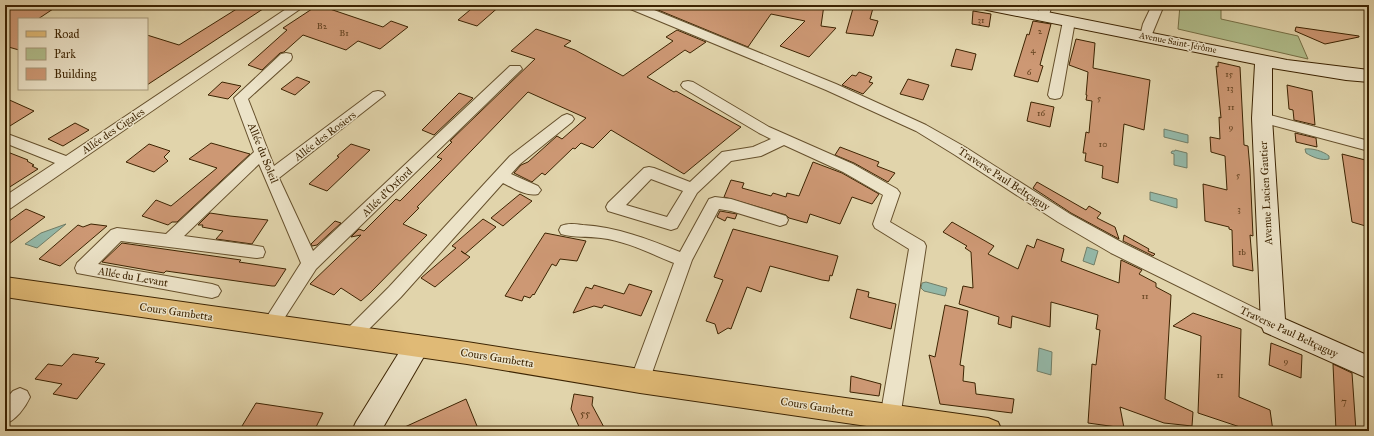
<svg xmlns="http://www.w3.org/2000/svg" width="1374" height="436" viewBox="0 0 1374 436" font-family="'IM FELL Great Primer',serif">
<style>
.green{fill:#b0bd8b;stroke:#767046}
.water{fill:#94b8a8;stroke:#717d66}
.building{fill:#cd9874;stroke:#3d2402}
.lines{fill:none;stroke-linecap:round;stroke-linejoin:round}
.street-casing{stroke:#66502c;stroke-width:2}
.secondary-casing{stroke:#3d2402;stroke-width:2}
.primary-casing{stroke:#3d2402;stroke-width:2}
.street{fill:#ece3c8;fill-rule:evenodd}
.secondary{fill:#ece3c8;fill-rule:evenodd}
.primary{fill:#e0ba76;fill-rule:evenodd}
.labels{text-anchor:middle;dominant-baseline:central;stroke-width:3;stroke-linejoin:round;paint-order:stroke}
.number-label{font-size:9px;fill:#61411e}
.far-street-label{font-size:9px;fill:#3d2402;stroke:#ece3c8}
.street-label{font-size:11px;fill:#3d2402;stroke:#ece3c8}
.near-number-label{font-size:11px;fill:#61411e}
</style>
<rect width="100%" height="100%" fill="#e1d4ab"/>
<filter id="stains"><feTurbulence type="fractalNoise" baseFrequency=".005" numOctaves="4"/><feColorMatrix values="0 0 0 0 .2 0 0 0 0 .09 0 0 0 0 .02 0 0 0 .5 -.17"/></filter>
<radialGradient id="worn" r=".72"><stop offset=".6" stop-color="#630" stop-opacity="0"/><stop offset="1" stop-color="#630" stop-opacity=".3"/></radialGradient>
<path class="green" d="M1180 5H1221V19L1298 36 1308 59 1178 29Z"/>
<path class="water" d="M1164 129 1188 135V143L1164 137Z
M1305 149C1312 148 1323 151 1329 156V159C1322 161 1312 157 1306 153Z
M1175 150 1187 153V168L1174 165V154L1171 153 1172 151H1175Z
M1150 192 1177 199V208L1150 200Z
M66 224 37 248 25 244 41 233Z
M1087 247 1098 251 1094 265 1083 261Z
M926 282 947 288 945 296 924 291 921 288 922 283Z
M1039 348 1052 352 1051 375 1037 371Z"/>
<path class="building" d="M5 5H59L38 19H19V50L5 46Z
M243 5H269L147 85V35L179 45Z
M318 5 383 27 391 21 408 27 380 49 358 41 346 50 303 35 284 52 280 53 262 70 248 65 287 30 283 28Z
M476 5H501L477 26 458 20Z
M646 5H824L821 26 836 28 809 57 780 46 805 21 771 14 748 47Z
M854 5 873 8 870 19 878 21 873 36 846 33Z
M973 11 991 14 989 27 972 24Z
M1033 21 1051 24 1040 65 1043 66 1038 82 1014 76 1027 34 1029 35Z
M1296 27 1359 36V37L1325 44 1295 31Z
M536 29 571 41 564 46 575 50 623 76 673 41 666 37 677 30 706 42 690 53 685 50 647 77 674 92 676 91 741 127 684 174 611 130 593 148 581 143 575 149 573 148 545 175 542 173 532 182 514 173 521 165 528 162 557 136 562 139 586 118 528 92 417 207 419 208 403 224 427 235 370 293 361 301 341 288 334 295 310 284 361 235 351 237 359 229 364 231 396 199 400 201 442 159 437 157 452 142 450 141 535 59 511 51Z
M1076 39 1095 43 1093 68 1150 80 1144 130 1124 124 1118 183 1102 178 1103 166 1085 161 1086 153H1083L1086 132 1089 133 1092 101 1086 100 1087 95H1086L1088 72 1069 65Z
M956 49 976 54 972 70 951 66Z
M1218 62 1240 67 1244 145 1248 146 1250 169 1253 236 1250 235 1253 271 1233 266 1232 230 1229 229V227L1205 221 1203 184 1227 190 1225 156 1211 152 1210 137 1220 139 1219 117 1221 118 1216 66 1218 67Z
M859 72 872 77 869 82 873 83 863 94 842 85 852 75 856 76Z
M297 77 310 82 295 95 281 89Z
M908 79 929 85 923 100 900 94Z
M222 82 241 86 228 99 208 95Z
M1287 85 1312 91 1315 125 1294 120 1293 110 1289 109Z
M459 93 473 98 434 135 422 130Z
M5 98 34 111 5 129Z
M1031 102 1054 107 1050 127 1027 121Z
M75 123 89 130 63 146 48 139Z
M1295 133 1316 138 1317 147 1296 142Z
M211 143 250 154 177 222H172L168 225 142 216 156 200 171 206 217 168 189 159Z
M149 144 170 151 164 157 168 161 154 172 126 162Z
M351 144 370 150 327 191 309 184 339 157 337 156Z
M840 147 879 162 877 166 895 173 888 182 854 163 835 155Z
M5 151 28 160 27 161 34 165 32 166 38 169 5 190Z
M1342 154 1369 161V227L1352 222Z
M813 162 842 173 879 194 872 204 852 197 840 224 810 214 807 223 789 218 786 215 724 197 731 180 744 183 742 188 771 196 773 193 786 197 787 193 799 196Z
M1037 182 1086 210 1089 206 1101 213 1097 218 1115 227 1119 239 1071 213 1033 188Z
M520 194 532 201 503 226 491 218Z
M26 209 45 217 5 247V224Z
M720 211 737 214 735 219 727 217 725 221 717 217Z
M210 213 230 216 268 220 252 244 216 239 223 231 202 227 203 225H198Z
M483 219 496 227 465 254 461 251 470 257 435 287 421 278 456 248 452 246Z
M335 221 341 223 317 245 312 246 311 244Z
M952 222 994 246 988 254 1018 269 1027 245 1034 248 1037 239 1064 249 1061 261 1119 283 1121 260 1142 270 1139 274 1156 283V287L1171 295 1165 399 1193 412 1192 426 1164 423 1120 407 1124 428 1088 423 1092 364 1096 365 1100 330 1096 329 1098 315 1051 302 1050 327 1012 316 1011 328 998 324 999 317 959 304 963 286 973 288 971 252 965 248 967 246 943 232Z
M91 224 107 226 60 266 39 259 78 225 83 227Z
M733 229 838 256 832 276 830 275 829 281 822 280 770 266 761 292 747 287 731 329 728 328 718 334 715 324 706 321 723 280 714 277Z
M545 233 586 241 577 261 560 259 556 266 552 264 534 295 533 294 530 298 524 296 522 301 505 296Z
M1124 235 1149 249 1148 251 1155 254 1153 256 1123 241Z
M122 243 241 260 239 262 286 269 275 286H272L166 271 164 273 102 262Z
M629 284 652 291 641 316 604 305 602 308 594 306 573 313 586 287 592 289 594 285 624 294Z
M857 289 869 292 868 297 896 304 891 329 850 318Z
M945 305 968 311 960 365 964 366 963 381 975 383 976 394 1014 399 1012 413 940 404 929 355 935 357Z
M1193 313 1241 329 1239 397 1270 410 1273 431H1252L1198 413 1201 336 1173 326Z
M1271 343 1302 355 1301 378 1269 365Z
M73 354 99 358 95 362 105 364 77 399 53 394 62 384 35 379 48 364 62 366Z
M1333 364 1352 373 1356 431H1336Z
M851 376 881 384 879 396 850 392Z
M574 394 593 397 592 405 606 431H581L571 409Z
M466 399 479 431H396Z
M256 403 323 413 314 431H239Z"/>
<g class="lines">
<g class="street-casing">
<path id="street" d="M292 5H306L11 208 5 210V196L55 163 5 143V133L66 156Z
M626 5H642L836 84 926 125 965 147 1070 214 1123 243 1279 320 1282 325 1279 330 1273 333 1267 330 1111 253 1058 222 955 155 916 131 826 90 628 8Z
M1040 5H1052L1048 18H1040L1038 15Z
M1152 5H1164L1150 39H1142L1140 36 1143 24Z
M1069 17 1073 18 1075 21 1062 95 1060 98 1055 99 1050 98 1048 95 1063 21 1065 18Z
M286 53 291 54 292 57 291 60 248 99 274 166 373 92 378 91 383 92 385 95 279 178 313 251 510 66H520L522 69 316 269 276 331 270 334 264 331 261 326 301 263 259 164 184 236 257 246 263 247 265 252 263 257 257 258 121 241 98 264 212 284 218 286 221 291 218 296 212 298 77 273 75 268 77 263 111 230 117 228 166 234 254 152 234 98 281 54Z
M688 81 693 82 769 127 853 164 897 189 900 193 890 222 924 242 926 246 900 418 897 424 890 427 883 424 880 418 909 249 875 228 873 224 883 195 843 172 784 145 761 156 731 161 697 193 677 228 671 230 608 211 606 207 608 203 644 168 649 167 654 168 690 182 722 152 753 147 771 139 759 133 683 88 681 85 683 82ZM651 179 683 191 667 217 626 205Z
M1262 113 1369 141V151L1257 121 1255 118 1257 115Z
M567 114 572 116 574 119 572 122 520 164 511 174 538 186 541 190 538 194C527 197 513 188 503 183L401 297 356 342 350 345 344 342 341 337 344 332 389 287 510 156 562 116Z
M715 197 731 199 786 216 788 220 786 224 780 226 731 211 719 209 692 260 647 387 640 389 633 387 630 381 674 263C651 254 627 241 601 238 588 236 574 238 561 234L559 230 561 226C568 223 575 224 583 225 617 227 648 239 680 252L709 199Z
M20 388 27 391 30 397C25 408 16 420 5 424V400L13 391Z"/>
</g>
<g class="secondary-casing">
<path id="secondary" d="M979 5H1012L1287 60 1369 70V82L1346 80 1272 68V118L1285 319 1369 356V379L1264 332 1261 325 1252 118 1255 64 987 10 981 8Z
M417 335 426 338 430 346 381 431H352L356 422 408 338Z"/>
</g>
<g class="primary-casing">
<path id="primary" d="M5 277 467 342 640 369 988 418 998 422 1002 431H901L640 393 467 364 58 305 5 297Z"/>
</g>
<use href="#street" class="street"/>
<use href="#secondary" class="secondary"/>
<use href="#primary" class="primary"/>
</g>
<g class="labels">
<g class="number-label">
<text x="981" y="19">31</text>
<text x="322" y="25">B2</text>
<text x="1040" y="30">2</text>
<text x="344" y="32">B1</text>
<text x="1033" y="49">4</text>
<text x="1029" y="71">6</text>
<text x="1229" y="73">15</text>
<text x="1230" y="87">13</text>
<text x="1099" y="97">5</text>
<text x="1231" y="106">11</text>
<text x="1041" y="112">16</text>
<text x="1231" y="126">9</text>
<text x="1103" y="143">10</text>
<text x="1238" y="174">5</text>
<text x="1239" y="208">3</text>
<text x="1242" y="251">1b</text>
<text x="1145" y="295">11</text>
<text x="1286" y="360">9</text>
<text x="1220" y="374">11</text>
</g>
<g class="far-street-label">
<text transform="translate(1178 42) rotate(11)">Avenue Saint-Jérôme</text>
</g>
<g class="street-label">
<text transform="translate(113 131) rotate(-34)">Allée des Cigales</text>
<text transform="translate(325 136) rotate(-37)">Allée des Rosiers</text>
<text transform="translate(263 153) rotate(68)">Allée du Soleil</text>
<text transform="translate(1004 179) rotate(33)">Traverse Paul Beltçaguy</text>
<text transform="translate(387 192) rotate(-44)">Allée d'Oxford</text>
<text transform="translate(1266 193) rotate(-93)">Avenue Lucien Gautier</text>
<text transform="translate(133 277) rotate(10)">Allée du Levant</text>
<text transform="translate(176 312) rotate(8)">Cours Gambetta</text>
<text transform="translate(1289 332) rotate(25)">Traverse Paul Beltçaguy</text>
<text transform="translate(497 358) rotate(9)">Cours Gambetta</text>
<text transform="translate(817 407) rotate(9)">Cours Gambetta</text>
</g>
<g class="near-number-label">
<text x="1344" y="401">7</text>
<text x="585" y="413">55</text>
</g>
</g>
<rect width="1374" height="436" fill="none" stroke="#e1d4ab" stroke-width="20"/>
<rect x="6" y="6" width="1362" height="424" fill="none" stroke="#3d2402" stroke-width="2"/>
<rect x="10" y="10" width="1354" height="416" fill="none" stroke="#3d2402"/>
<rect x="18" y="18" width="130" height="72" fill="#ece3c8" stroke="#a69779"/>
<rect x="26" y="31" width="20" height="6" fill="#e0ba76" stroke="#a69779"/>
<text x="54" y="38" font-size="12" fill="#3d2402">Road</text>
<rect x="26" y="48" width="20" height="12" fill="#b0bd8b" stroke="#a69779"/>
<text x="54" y="58" font-size="12" fill="#3d2402">Park</text>
<rect x="26" y="68" width="20" height="12" fill="#cd9874" stroke="#a69779"/>
<text x="54" y="78" font-size="12" fill="#3d2402">Building</text>
<rect width="100%" height="100%" filter="url(#stains)"/>
<rect width="100%" height="100%" fill="url(#worn)"/>
</svg>
